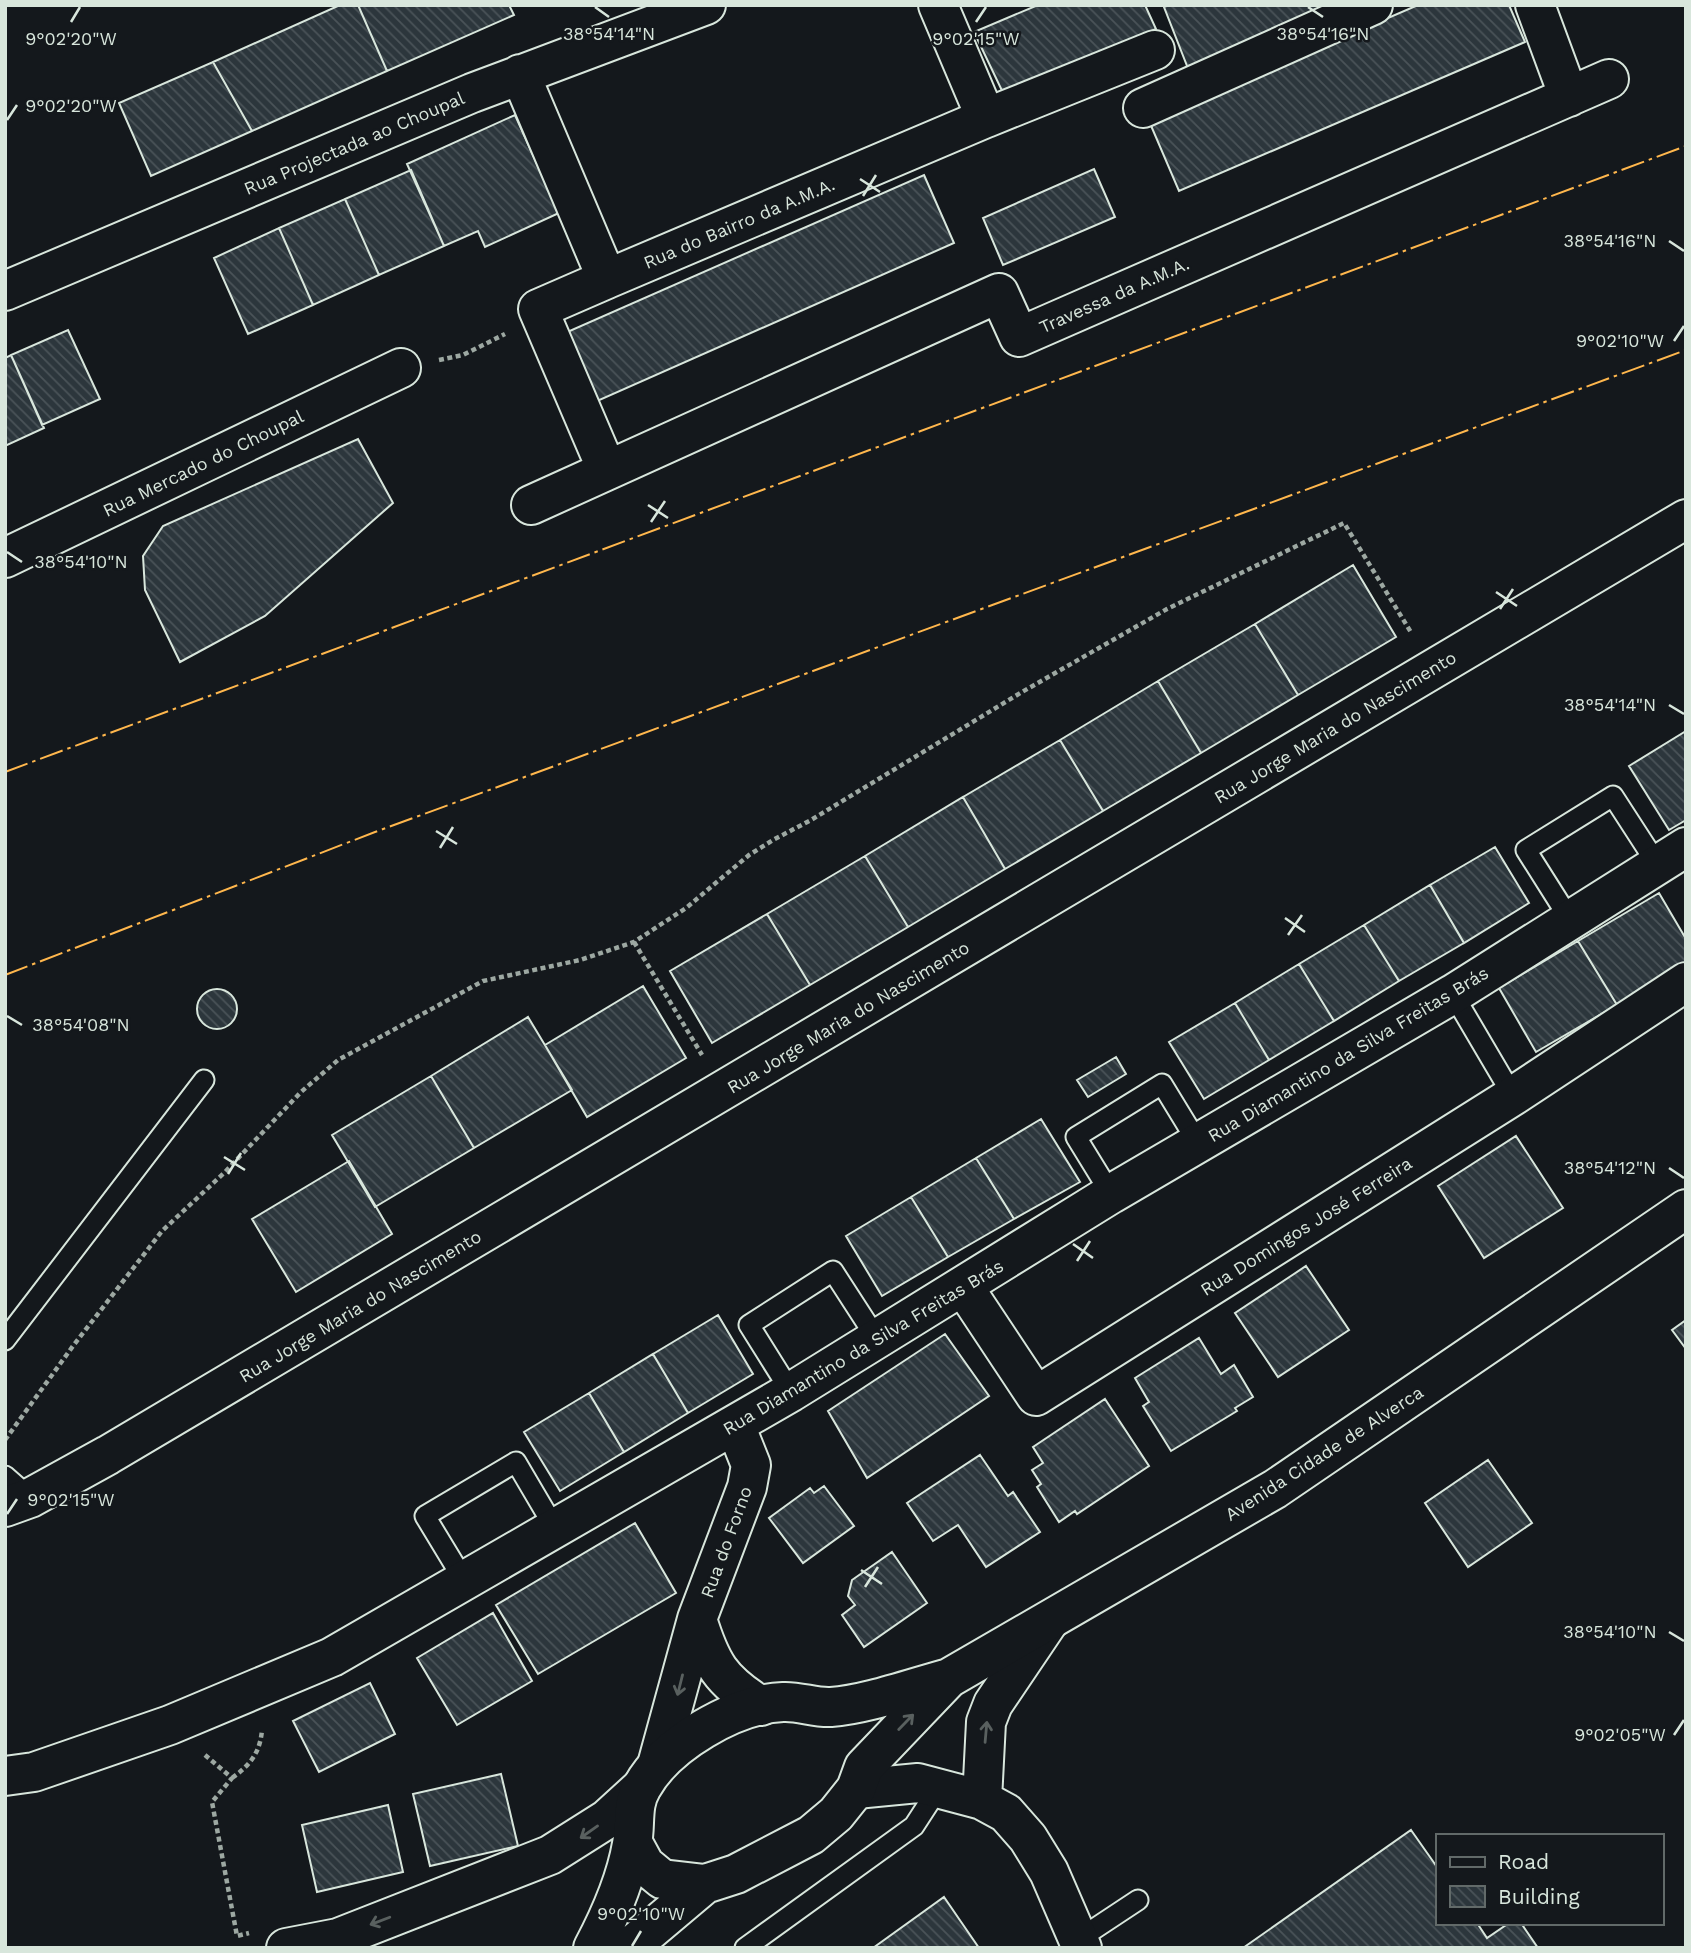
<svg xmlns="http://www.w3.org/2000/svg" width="1691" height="1953" viewBox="0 0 1691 1953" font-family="'Work Sans',sans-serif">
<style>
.building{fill:url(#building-back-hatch);stroke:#d8e6dc;stroke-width:2}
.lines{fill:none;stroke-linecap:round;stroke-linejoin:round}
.lane-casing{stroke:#d8e6dc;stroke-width:23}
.street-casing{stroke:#d8e6dc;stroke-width:42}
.secondary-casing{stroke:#d8e6dc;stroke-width:42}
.primary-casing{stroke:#d8e6dc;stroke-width:42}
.path{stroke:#9da8a2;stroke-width:4.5;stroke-dasharray:5 3.5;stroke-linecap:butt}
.lane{stroke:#14181c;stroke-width:19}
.street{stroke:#14181c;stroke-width:38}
.secondary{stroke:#14181c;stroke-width:38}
.primary{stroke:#14181c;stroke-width:38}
.power{stroke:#ffb74d;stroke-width:2;stroke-dasharray:24 5 3.5 5;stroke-linecap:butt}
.oneway{stroke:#59605f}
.ticks{fill:none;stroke:#d8e6dc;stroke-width:2.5}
.labels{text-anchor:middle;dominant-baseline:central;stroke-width:5;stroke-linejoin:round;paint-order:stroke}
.street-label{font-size:18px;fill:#d8e6dc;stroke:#14181c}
.ticks-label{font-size:18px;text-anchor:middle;fill:#d8e6dc;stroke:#14181c;stroke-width:5;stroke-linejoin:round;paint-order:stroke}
</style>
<defs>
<pattern id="building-back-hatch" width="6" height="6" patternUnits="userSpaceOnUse" patternTransform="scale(1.75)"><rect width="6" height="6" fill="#2c363c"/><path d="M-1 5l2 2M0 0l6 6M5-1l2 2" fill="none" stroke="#4a5358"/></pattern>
</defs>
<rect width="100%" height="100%" fill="#14181c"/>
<path class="building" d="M340 5H358L387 71 252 131 213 62Z
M358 5H509L514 15 387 71Z
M1038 5H1145L1156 29 1005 97 974 32Z
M1169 5H1340L1189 71 1164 7Z
M1418 5H1509L1525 42 1179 191 1149 121Z
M213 62 252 131 151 176 119 103Z
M515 115 559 213 485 247 478 231 444 246 407 164Z
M1094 169 1115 217 1003 265 983 218Z
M411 170 444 246 379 275 345 199Z
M924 175 954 243 595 402 565 333Z
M345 199 379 275 313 305 279 228Z
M279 228 313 305 248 334 214 258Z
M68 330 100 399 42 425 11 355Z
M11 355 44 428 5 446V358Z
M358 439 393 503 265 616 180 662 145 590 143 556 163 526Z
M1353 565 1396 637 1298 695 1255 624Z
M1255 624 1298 695 1201 753 1158 681Z
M1158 681 1201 753 1103 811 1060 740Z
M1686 731V820L1669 830 1629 766Z
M1060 740 1103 811 1005 869 963 797Z
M963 797 1005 869 908 927 865 856Z
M1495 847 1529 903 1464 943 1430 885Z
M865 856 908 927 810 985 767 914Z
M1430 885 1464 943 1399 981 1364 925Z
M1659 893 1686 939V965L1617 1005 1578 941Z
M767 914 810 985 712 1043 670 971Z
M1364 925 1399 981 1334 1021 1299 964Z
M1578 941 1617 1005 1536 1052 1499 988Z
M1299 964 1334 1021 1269 1060 1235 1003Z
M643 986 686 1058 587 1117 545 1045Z
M197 1009a20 20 0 1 1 40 0a20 20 0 1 1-40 0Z
M1235 1003 1269 1060 1204 1099 1169 1042Z
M528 1017 572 1090 474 1148 431 1076Z
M1116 1057 1126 1074 1088 1097 1077 1080Z
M431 1076 474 1148 375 1207 332 1135Z
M1041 1119 1080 1182 1014 1219 976 1158Z
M1516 1136 1563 1208 1484 1258 1438 1186Z
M976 1158 1014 1219 948 1257 911 1197Z
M349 1161 392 1234 296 1292 252 1219Z
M911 1197 948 1257 882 1296 846 1236Z
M1306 1266 1349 1330 1278 1377 1235 1313Z
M718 1315 753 1374 688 1413 653 1354Z
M1686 1320V1349L1672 1330Z
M945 1334 989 1396 867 1478 828 1411Z
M1199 1338 1221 1374 1234 1365 1253 1397 1235 1408 1237 1411 1171 1451 1143 1406 1149 1402 1135 1378Z
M653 1354 688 1413 624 1452 589 1393Z
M589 1393 624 1452 560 1491 524 1432Z
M1105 1399 1149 1466 1077 1514 1075 1511 1059 1522 1037 1487 1041 1484 1032 1470 1043 1463 1033 1447Z
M980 1455 1008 1496 1013 1492 1040 1532 986 1567 958 1525 933 1541 907 1503Z
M1488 1460 1532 1523 1468 1567 1425 1503Z
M824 1486 854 1526 803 1563 769 1518 810 1488 814 1493Z
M635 1523 676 1593 538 1674 496 1605Z
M892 1552 927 1603 864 1647 842 1615 855 1605 848 1596 852 1580Z
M493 1613 532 1681 457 1725 417 1658Z
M370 1683 395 1734 319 1772 293 1721Z
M501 1774 518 1846 430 1866 413 1794Z
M388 1805 403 1872 317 1892 302 1825Z
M1411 1830 1437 1867V1923H1477L1487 1938 1509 1923H1521L1538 1948H1243Z
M944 1897 979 1948H873Z"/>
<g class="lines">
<g class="lane-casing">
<path id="lane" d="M1569 918 1526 850 1613 796 1657 864
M1453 994 1513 1096
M1111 1194 1076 1137 1162 1084 1198 1143
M5 1340 204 1080
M791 1392 749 1325 833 1271 877 1339
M5 1476 30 1498
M465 1582 425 1516 516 1462 556 1530
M1079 1939 1138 1900
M745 1948 914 1826 938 1789"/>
</g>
<g class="street-casing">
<path id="street" d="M1535 5 1569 97
M520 74 607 279 986 118 938 5
M1143 108 1373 5
M986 118 1155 50
M5 291 472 93 706 5
M607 470 538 309 607 279
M531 505 999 293 1019 337 1609 79
M5 558 401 368
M963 1286 1036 1396 1513 1096 1686 982
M5 1507 30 1498 108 1455 1686 519
M697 1619C711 1664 720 1680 761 1706
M657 1765 697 1619 747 1487 751 1465 735 1425
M5 1776 34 1772 170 1725 332 1657 791 1392 1111 1194 1453 994 1686 847
M856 1789 918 1783 982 1800 1006 1813 1028 1838 1049 1872 1082 1948
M982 1800 986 1722 993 1704 1049 1621"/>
</g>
<g class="secondary-casing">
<path id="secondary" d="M286 1948 338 1938 550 1855 607 1819 641 1788"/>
</g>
<g class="primary-casing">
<path id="primary" d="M633 1843 645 1865 662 1879 705 1884 736 1874 811 1835 836 1814 856 1789 864 1767 949 1678 1275 1489 1686 1209
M593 1948C610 1916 626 1879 632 1844 636 1824 631 1805 642 1787 666 1744 734 1704 783 1702 799 1701 815 1708 831 1707 865 1705 915 1687 949 1678
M629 1948 705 1884"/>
</g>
<path class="path" d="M439 360 463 355 505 334
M634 942 702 1055
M5 1440 73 1346 162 1231 225 1172 301 1092 338 1060 483 981 580 960 634 942 686 908 749 855 773 840 811 820 1022 692 1167 609 1344 523 1412 634
M205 1755 232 1778 212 1802 237 1936 249 1933
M232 1778C250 1765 260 1753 262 1730"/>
<use href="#lane" class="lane"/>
<use href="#street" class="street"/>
<use href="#secondary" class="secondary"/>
<use href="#primary" class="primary"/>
<path class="power" d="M5 772 1686 146
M5 975 375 832 1686 350"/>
</g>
<defs><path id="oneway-shaft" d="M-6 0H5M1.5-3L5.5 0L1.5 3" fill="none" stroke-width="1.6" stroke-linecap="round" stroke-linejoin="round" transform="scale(1.75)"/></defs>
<g class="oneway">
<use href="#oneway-shaft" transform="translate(680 1685) rotate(104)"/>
<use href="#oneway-shaft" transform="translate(906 1722) rotate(-46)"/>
<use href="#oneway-shaft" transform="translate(986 1732) rotate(-85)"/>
<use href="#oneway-shaft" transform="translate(589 1832) rotate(145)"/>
<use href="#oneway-shaft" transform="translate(380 1921) rotate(159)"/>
</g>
<path class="ticks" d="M595 7 609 17M1308 7 1323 17M71 22 80 7M976 22 986 7M7 120 17 105M860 179 880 192M863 196 876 175M1669 241 1684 251M1674 341 1684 326M648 505 668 518M651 522 665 501M7 552 22 562M1496 592 1517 606M1500 609 1513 589M1669 705 1684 714M436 831 457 844M440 848 453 827M1285 918 1305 932M1288 935 1302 915M7 1016 22 1025M224 1157 245 1170M1669 1168 1684 1178M228 1174 241 1153M1073 1244 1093 1258M1077 1261 1090 1241M7 1514 17 1499M861 1570 882 1584M865 1587 878 1567M1669 1632 1684 1641M1674 1735 1684 1720M632 1946 641 1931"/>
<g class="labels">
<g class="street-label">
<text transform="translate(354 143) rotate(-23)">Rua Projectada ao Choupal</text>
<text transform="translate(739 223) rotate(-23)">Rua do Bairro da A.M.A.</text>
<text transform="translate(1114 295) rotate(-24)">Travessa da A.M.A.</text>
<text transform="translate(203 463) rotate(-26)">Rua Mercado do Choupal</text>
<text transform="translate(1335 727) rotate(-31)">Rua Jorge Maria do Nascimento</text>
<text transform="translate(848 1017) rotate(-31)">Rua Jorge Maria do Nascimento</text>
<text transform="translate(1348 1054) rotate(-31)">Rua Diamantino da Silva Freitas Brás</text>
<text transform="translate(1306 1226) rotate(-32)">Rua Domingos José Ferreira</text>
<text transform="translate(360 1306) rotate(-31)">Rua Jorge Maria do Nascimento</text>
<text transform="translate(863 1347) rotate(-31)">Rua Diamantino da Silva Freitas Brás</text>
<text transform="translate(1324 1453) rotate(-33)">Avenida Cidade de Alverca</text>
<text transform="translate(726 1542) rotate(-70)">Rua do Forno</text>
</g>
</g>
<g class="ticks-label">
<text x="609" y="40">38°54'14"N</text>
<text x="1323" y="40">38°54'16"N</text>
<text x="976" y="45">9°02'15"W</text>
<text x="71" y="45">9°02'20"W</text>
<text x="71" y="112">9°02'20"W</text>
<text x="1610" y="247">38°54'16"N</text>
<text x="1620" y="347">9°02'10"W</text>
<text x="81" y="568">38°54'10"N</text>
<text x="1610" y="711">38°54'14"N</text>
<text x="81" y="1031">38°54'08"N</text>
<text x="1610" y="1174">38°54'12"N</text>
<text x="71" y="1506">9°02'15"W</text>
<text x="1610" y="1638">38°54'10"N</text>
<text x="1620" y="1741">9°02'05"W</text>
<text x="641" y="1920">9°02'10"W</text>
</g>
<rect width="1691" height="1953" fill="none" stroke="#d8e6dc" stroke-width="14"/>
<rect x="1436" y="1834" width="228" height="91" fill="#14181c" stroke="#626a69" stroke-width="2"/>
<rect x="1450" y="1857" width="35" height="10" fill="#14181c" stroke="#626a69" stroke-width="2"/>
<text x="1498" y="1869" font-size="21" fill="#d8e6dc">Road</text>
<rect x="1450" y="1886" width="35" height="21" fill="url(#building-back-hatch)" stroke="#626a69" stroke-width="2"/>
<text x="1498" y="1904" font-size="21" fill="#d8e6dc">Building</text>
</svg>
